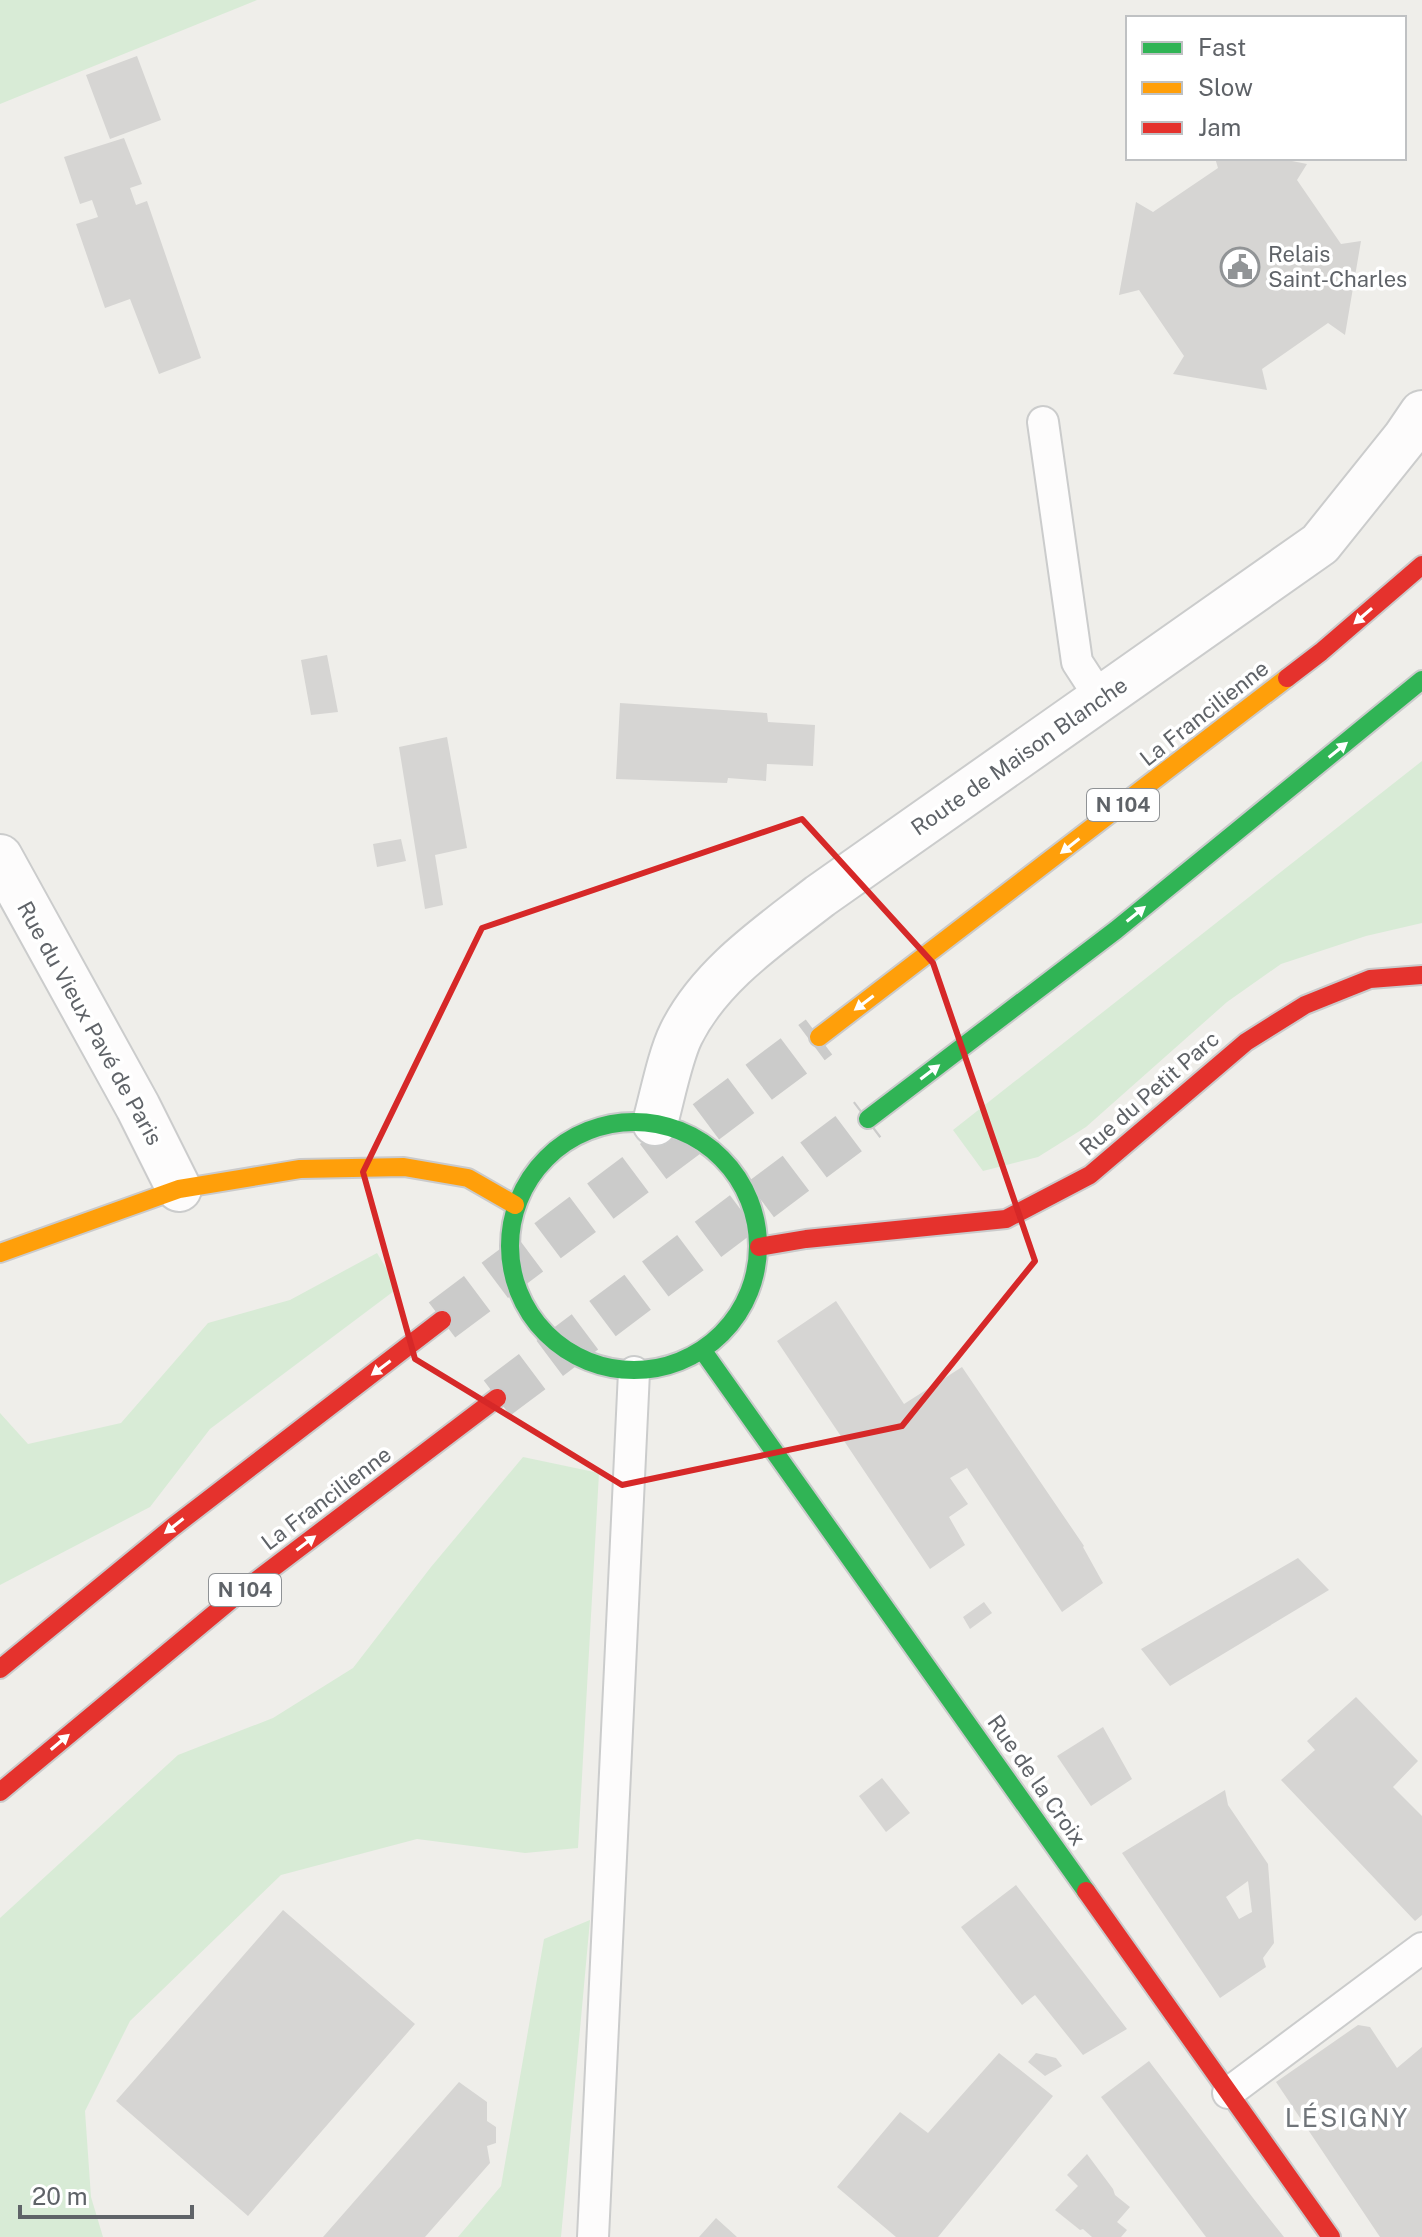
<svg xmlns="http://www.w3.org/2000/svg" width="1422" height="2237" viewBox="0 0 1422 2237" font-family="'Public Sans',sans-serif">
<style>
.green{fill:#d8ebd6}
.building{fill:#d6d5d3;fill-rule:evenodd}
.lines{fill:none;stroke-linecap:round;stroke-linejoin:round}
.highway-tunnel{stroke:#cbcbca;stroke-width:44;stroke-dasharray:44 22;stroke-linecap:butt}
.lane-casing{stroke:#cbcccc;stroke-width:34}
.street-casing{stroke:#cbcccc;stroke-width:48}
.fast-casing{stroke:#cacacb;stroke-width:22}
.slow-casing{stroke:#cacacb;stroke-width:22}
.jam-casing{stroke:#cacacb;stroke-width:22}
.lane{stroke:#fdfcfc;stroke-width:30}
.street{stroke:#fdfcfc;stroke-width:44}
.fast{stroke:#30b455;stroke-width:18}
.slow{stroke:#ff9f0a;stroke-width:18}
.jam{stroke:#e5322d;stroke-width:18}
.oneway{fill:#fff}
.marked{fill:none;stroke:#d62828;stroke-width:6;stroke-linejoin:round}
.labels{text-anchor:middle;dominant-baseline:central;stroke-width:7;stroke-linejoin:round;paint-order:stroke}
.shield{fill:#fff;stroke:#8f9295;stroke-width:2}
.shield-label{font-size:20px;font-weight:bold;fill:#5f6368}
.poi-label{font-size:22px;fill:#5f6368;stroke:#fff;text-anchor:start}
.street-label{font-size:22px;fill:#5f6368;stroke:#fff}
.quarter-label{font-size:26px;letter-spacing:2px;fill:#70757a;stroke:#fff}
</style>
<rect width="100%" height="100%" fill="#efeeea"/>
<path class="green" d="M0 0H257L0 104Z
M1422 761V923L1366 936 1281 964 1227 1002 1086 1127 1038 1157 983 1171 953 1130Z
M377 1253 398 1288 210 1429 150 1507 0 1585V1413L28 1444 121 1423 208 1323 290 1300Z
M523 1457 599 1473 578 1848 525 1853 417 1839 281 1875 130 2021 85 2111 91 2197 103 2237H0V1918L178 1755 273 1718 353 1668 431 1567Z
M590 1920 561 2237H458L501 2186 544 1939Z"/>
<path class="building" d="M137 56 161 120 110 139 86 75Z
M124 138 142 184 130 188 136 205 147 201 201 358 159 374 130 299 105 308 76 224 98 217 92 200 80 204 64 157Z
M1215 158H1277L1307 164 1297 180 1341 244 1361 241 1345 335 1328 323 1262 369 1267 390 1173 374 1184 356 1139 290 1119 295 1136 202 1153 212 1218 168Z
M327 655 338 712 311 715 301 660Z
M620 703 767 713 768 722 815 725 813 766 767 764 766 781 728 778 727 783 616 779Z
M447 737 467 848 435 855 443 905 425 909 399 747Z
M401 839 406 861 377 867 373 844Z
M836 1301 904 1404 962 1367 1084 1546 1083 1547 1103 1583 1062 1612 967 1468 950 1478 968 1504 949 1517 965 1545 930 1569 777 1341Z
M1298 1558 1329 1590 1170 1686 1141 1649Z
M984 1602 992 1613 970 1629 963 1617Z
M1356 1697 1418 1761 1393 1787 1422 1816V1915L1415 1921 1281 1780 1315 1750 1307 1741Z
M1103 1727 1132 1779 1091 1806 1057 1756Z
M882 1778 910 1813 886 1832 859 1796Z
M1225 1790 1228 1805 1268 1864 1274 1943 1263 1958 1266 1967 1220 1998 1122 1853ZM1248 1881 1252 1912 1239 1919 1226 1897Z
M1016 1885 1127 2029 1083 2055 1035 1995 1022 2005 961 1927Z
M283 1910 415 2024 248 2216 116 2101Z
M1358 2025 1370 2027 1397 2068 1422 2047V2237H1380L1276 2082Z
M999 2053 1053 2096 938 2237H896L837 2187 900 2112 928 2133Z
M1036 2053 1056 2058 1062 2066 1045 2076 1028 2062Z
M1149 2061 1253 2198 1284 2237H1206L1101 2097Z
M459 2082 487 2102V2121L496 2127V2143L487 2146 490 2163 425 2237H323Z
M1087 2154 1113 2189 1115 2195 1130 2207 1117 2222 1127 2230 1121 2237H1092L1083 2229 1080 2230 1055 2210 1078 2186 1067 2175Z
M716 2218 737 2237H699Z"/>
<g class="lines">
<path class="highway-tunnel" d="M442 1320 819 1037
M497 1398 868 1119"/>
<g class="lane-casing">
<path id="lane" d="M1043 422 1077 662 1101 699
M1228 2093 1422 1948
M593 2237 634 1372"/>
</g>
<g class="street-casing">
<path id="street" d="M0 857 138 1107 179 1189
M655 1123C662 1098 670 1056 681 1034 710 975 770 935 820 896L1320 544 1405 438 1422 413"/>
</g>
<g class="fast-casing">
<path id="fast" d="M868 1119 1116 930 1422 680
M510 1246a124 124 0 1 1 248 0a124 124 0 1 1-248 0Z
M703 1351 1086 1891"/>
</g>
<g class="slow-casing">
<path id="slow" d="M819 1037 1287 678
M0 1253 179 1189 300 1169 404 1167 468 1178 515 1205"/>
</g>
<g class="jam-casing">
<path id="jam" d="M1287 678 1321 652 1422 565
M759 1247 806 1239 1006 1219 1090 1175 1246 1042 1305 1005 1370 979 1422 975
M0 1669 173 1527 442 1320
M0 1792 232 1599 497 1398
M1086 1891 1331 2237"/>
</g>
<use href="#lane" class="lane"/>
<use href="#street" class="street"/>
<use href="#fast" class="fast"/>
<use href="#slow" class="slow"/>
<use href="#jam" class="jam"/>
</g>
<defs><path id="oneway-solid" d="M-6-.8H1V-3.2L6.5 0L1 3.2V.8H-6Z" transform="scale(2)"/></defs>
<g class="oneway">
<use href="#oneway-solid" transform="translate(1363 616) rotate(139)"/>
<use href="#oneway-solid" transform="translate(1338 750) rotate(-39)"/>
<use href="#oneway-solid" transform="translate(1070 846) rotate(142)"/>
<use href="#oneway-solid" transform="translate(1136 914) rotate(-39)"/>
<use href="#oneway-solid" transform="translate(864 1003) rotate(143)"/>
<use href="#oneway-solid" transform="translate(930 1072) rotate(-37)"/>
<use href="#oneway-solid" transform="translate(381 1368) rotate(143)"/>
<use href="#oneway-solid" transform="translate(174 1526) rotate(142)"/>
<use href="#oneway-solid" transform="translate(306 1543) rotate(-37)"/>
<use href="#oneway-solid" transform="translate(60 1742) rotate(-40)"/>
</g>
<path class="marked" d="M802 819 933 963 1035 1261 902 1426 622 1485 415 1359 363 1172 482 928Z"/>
<defs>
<g id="civic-ring" transform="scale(2)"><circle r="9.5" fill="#fff" stroke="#919496" stroke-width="1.5"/><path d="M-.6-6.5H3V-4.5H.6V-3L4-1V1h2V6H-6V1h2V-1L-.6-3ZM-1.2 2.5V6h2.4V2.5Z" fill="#919496"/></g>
</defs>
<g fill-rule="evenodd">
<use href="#civic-ring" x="1240" y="267"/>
</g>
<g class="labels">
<g class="shield">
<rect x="1087" y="789" width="72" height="32" rx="6"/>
<rect x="209" y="1574" width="72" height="32" rx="6"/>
</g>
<g class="shield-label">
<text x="1123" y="805">N 104</text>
<text x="245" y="1590">N 104</text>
</g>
<g class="poi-label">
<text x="1268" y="254">Relais<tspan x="1268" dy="25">Saint-Charles</tspan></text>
</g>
<g class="street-label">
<text transform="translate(1204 713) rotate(-38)">La Francilienne</text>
<text transform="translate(1019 756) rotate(-35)">Route de Maison Blanche</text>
<text transform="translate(90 1023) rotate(61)">Rue du Vieux Pavé de Paris</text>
<text transform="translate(1149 1093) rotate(-41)">Rue du Petit Parc</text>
<text transform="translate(326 1498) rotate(-37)">La Francilienne</text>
<text transform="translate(1037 1780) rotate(55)">Rue de la Croix</text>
</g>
<g class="quarter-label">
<text x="1347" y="2117">LÉSIGNY</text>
</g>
</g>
<rect x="1126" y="16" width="280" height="144" fill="#ffffff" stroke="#bfc1c3" stroke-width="2"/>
<rect x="1142" y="42" width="40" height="12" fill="#30b455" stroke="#bfc1c3" stroke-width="2"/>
<text x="1198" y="56" font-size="24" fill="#5f6368">Fast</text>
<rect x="1142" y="82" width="40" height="12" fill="#ff9f0a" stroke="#bfc1c3" stroke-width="2"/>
<text x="1198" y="96" font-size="24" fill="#5f6368">Slow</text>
<rect x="1142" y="122" width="40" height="12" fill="#e5322d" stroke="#bfc1c3" stroke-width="2"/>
<text x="1198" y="136" font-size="24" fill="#5f6368">Jam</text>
<path d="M20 2205v12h172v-12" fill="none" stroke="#5f6368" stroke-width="4"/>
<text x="32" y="2205" font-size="24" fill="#5f6368" stroke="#ffffff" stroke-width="6" paint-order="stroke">20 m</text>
</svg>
